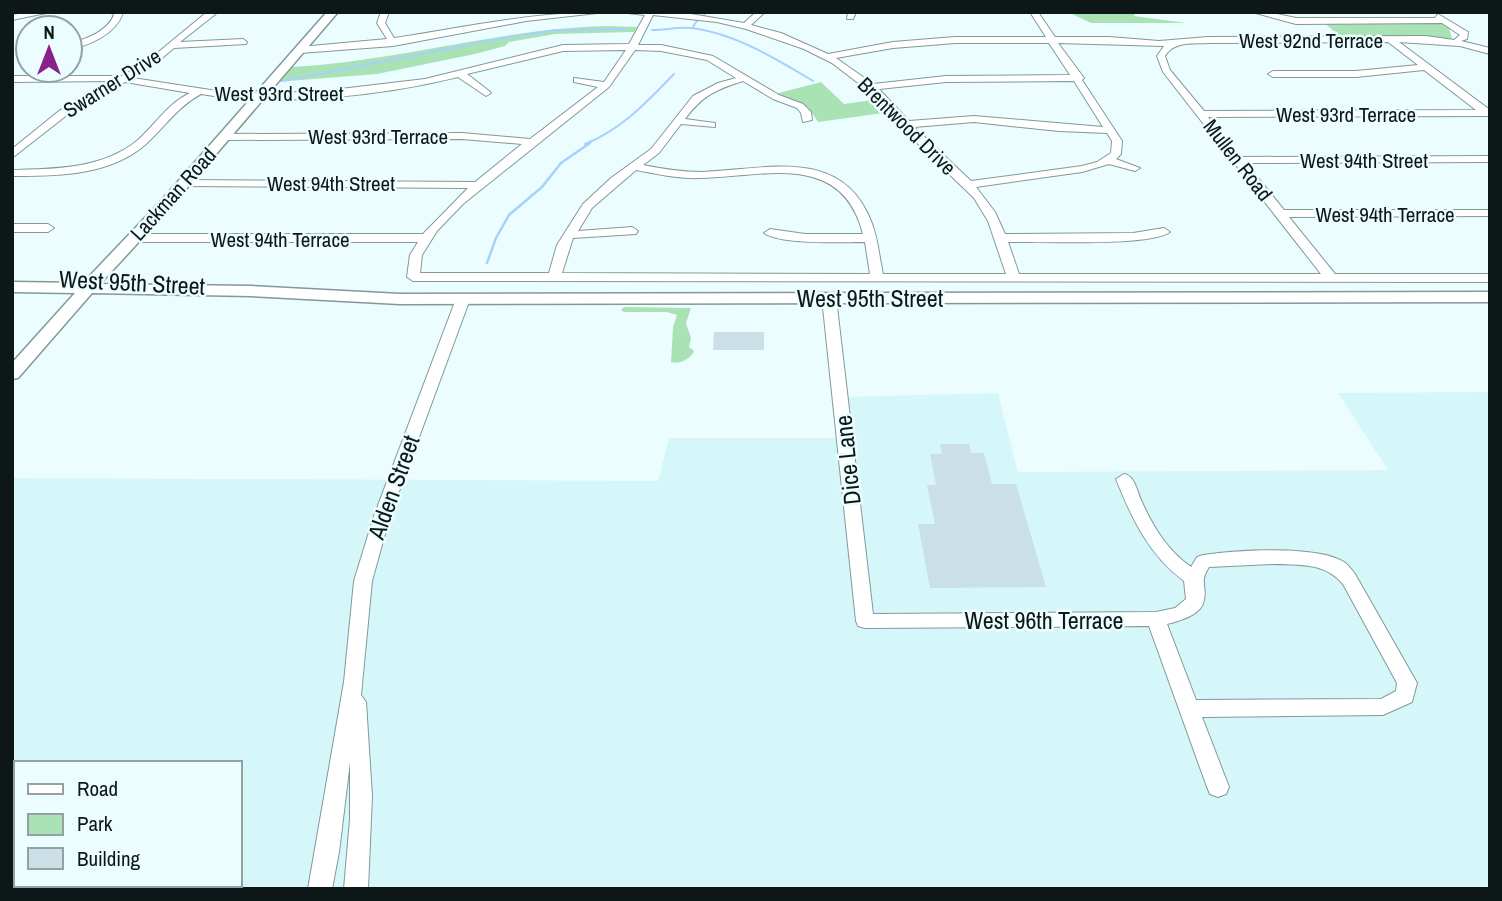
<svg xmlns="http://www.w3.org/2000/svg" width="1502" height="901" viewBox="0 0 1502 901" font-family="'Archivo Narrow',sans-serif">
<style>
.built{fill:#d6f7f9;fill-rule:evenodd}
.green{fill:#a9e3b5}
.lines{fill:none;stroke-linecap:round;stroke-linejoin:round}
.stream-far1{stroke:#a7d0fe;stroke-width:2}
.stream{stroke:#a7d0fe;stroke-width:2.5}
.building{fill:#cbdfe7}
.minor-casing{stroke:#829899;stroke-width:2}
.major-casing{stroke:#829899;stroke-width:3}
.minor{fill:#fff;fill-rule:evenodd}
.major{fill:#fff;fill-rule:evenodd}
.labels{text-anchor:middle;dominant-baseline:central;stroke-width:5;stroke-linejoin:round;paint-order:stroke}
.far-street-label{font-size:21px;fill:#0e1717;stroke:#ebfdfe}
.street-label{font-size:24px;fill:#0e1717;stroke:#ebfdfe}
</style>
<rect width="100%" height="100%" fill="#ebfdfe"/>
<path class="built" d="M1490 392V889H12V478L658 481 669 438H844L840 397 998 393 1018 472 1388 470 1338 393ZM16 763H240V885H16Z"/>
<path class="green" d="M1068 12H1136L1134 16 1186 23H1091Z
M1322 21 1438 22 1449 28 1452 39 1342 38Z
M605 26 637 27 634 32 555 34 509 42 505 46 475 54 377 74 276 82 289 67C396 62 498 29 605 26Z
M821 82 844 104 879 99 891 112 818 122 808 107 775 94Z
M624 307 691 308 686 323 691 338 689 347 694 351C691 359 679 365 671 362L673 327 677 315 667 312H624L621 310Z"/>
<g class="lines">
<path class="stream-far1" d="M704 15 706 12
M692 28 697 21
M652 30C665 30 678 27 691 28 734 33 777 59 813 81
M282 81 509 37 556 30 625 29
M585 144C622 129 647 102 674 74"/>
<path class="stream" d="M487 263 496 238 509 215 542 187 561 163 590 143"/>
</g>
<path class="building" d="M714 332H764V350H713Z
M940 444H969L971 453H984L992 484H1016L1046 587 930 588 918 524H935L927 485H936L930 454H942Z"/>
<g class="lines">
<g class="minor-casing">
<path id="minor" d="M31 12H51L12 20V15Z
M110 12 123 13C115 35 91 44 70 50V44C87 38 107 32 114 15Z
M207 12H218L180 42 243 39 247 42 246 44 174 48 150 68 133 78 230 93 315 92 425 79 563 45 629 44 645 15 619 12 685 13 744 23 756 12H765L751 25 781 33 828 54 893 42 955 37H1046L1030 12H1038L1055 37H1109L1159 41 1208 37 1426 36 1454 40 1460 35 1442 23 1296 24 1252 12H1268L1296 18H1435L1438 14 1468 32 1467 39 1461 41 1490 48V54L1460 46 1399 42 1490 110V116L1208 117 1240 157 1490 156V162L1246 163 1284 210H1490V216L1289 217 1335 274H1490V282L413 281 407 277 410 255 418 242H132L126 238 132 234H423L468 188 184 186 178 183 184 180 475 182 522 144 462 139 225 140 220 137 225 134 462 133 530 139 598 87 574 82V78L604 82 626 50 563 51 467 74 489 91 491 93 486 96 458 77C381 96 279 107 201 94 177 107 165 127 146 144 110 176 57 176 12 176V170C55 169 103 169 138 140 156 124 167 104 190 93L125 82 67 115 12 158V149L59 111 114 81 12 82V76H122L144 64ZM653 15 717 22 746 29 804 49 832 63 875 96 920 146 974 198 988 221 1006 274H883C879 256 878 238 871 221 841 145 764 170 702 172 682 172 663 169 643 165L659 153 681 124 715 127V123L685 119C703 95 715 90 743 81L773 99 797 108 801 113 803 122 812 120 811 112 803 104 779 95 713 56 661 45H638ZM1388 42 1418 65 1356 71H1273L1268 74 1273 77H1356L1424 70 1476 110 1204 111 1170 70 1165 56C1174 41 1193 44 1208 43ZM955 43H1049L1070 75 946 76 873 84 836 58 893 48ZM1058 43 1164 46 1157 56 1163 72 1321 274H1019L1008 242C1039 241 1150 247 1170 232L1164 228 1133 233 1005 234 995 212 976 187 1082 172 1109 164 1135 171 1140 168 1116 159 1121 154 1122 141 1082 80 1084 78ZM635 50 661 51 707 60 736 78 718 83 693 96 651 149 611 178 583 204 557 245 549 273H420L422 255 437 231 463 204 609 87ZM1074 81 1103 127 974 116 909 121 879 89 946 82ZM974 122 1059 131 1107 133 1112 141 1111 153 1097 162 1082 166 971 181 914 127ZM636 170C657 174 679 179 700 178 763 177 842 150 863 234H805L770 229 764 233C781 245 842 242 865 242L870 274 562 273 573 238 636 234 638 231 632 227 578 231 592 208Z
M381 12H389L385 23 394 38C465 27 534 12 606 12L526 21 393 46 300 53 296 50 300 47 387 39 377 23Z
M848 12H856L853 19H847Z
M12 224H48L54 228 48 232H12Z
M829 294 836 298 873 614 1156 612 1175 608 1186 599 1184 581C1149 555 1132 519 1116 479L1124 474C1135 476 1137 491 1141 500 1153 527 1167 550 1191 567L1197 557 1203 555C1235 550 1317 545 1344 562 1348 565 1352 570 1355 574L1417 683 1412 702 1383 715 1202 717 1229 787 1226 794 1218 797 1210 794 1207 787 1149 626 865 628 858 626 856 621 822 298ZM1272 564C1299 565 1324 562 1343 584L1397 683 1396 691 1381 699 1196 700 1167 624C1179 621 1202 615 1204 600 1207 585 1199 583 1209 567Z
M463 295 470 299 390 516 372 581 361 695 366 702 372 796 368 889H344L350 819V762L339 852 332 889H308L344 682 354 581 374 516 456 299Z"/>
</g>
<g class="major-casing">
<path id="major" d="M327 12H338L169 209 100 284 251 286 400 294 1490 292V302L400 304 251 296 92 293 18 378 12 379V363L75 293 12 292V282L83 283 159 203Z"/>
</g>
<use href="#minor" class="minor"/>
<use href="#major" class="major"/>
</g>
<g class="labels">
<g class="far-street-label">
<text x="1311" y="40">West 92nd Terrace</text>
<text transform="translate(112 83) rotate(-32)">Swarner Drive</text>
<text x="279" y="93">West 93rd Street</text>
<text x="1346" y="114">West 93rd Terrace</text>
<text transform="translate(907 126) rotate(45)">Brentwood Drive</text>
<text x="378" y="136">West 93rd Terrace</text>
<text transform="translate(1238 160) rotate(52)">Mullen Road</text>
<text x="1364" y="160">West 94th Street</text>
<text x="331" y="183">West 94th Street</text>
<text transform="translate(173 194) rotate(-48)">Lackman Road</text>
<text x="1385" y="214">West 94th Terrace</text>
<text x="280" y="239">West 94th Terrace</text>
</g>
<g class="street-label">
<text transform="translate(132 282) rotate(3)">West 95th Street</text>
<text x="870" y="298">West 95th Street</text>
<text transform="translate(847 460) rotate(-96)">Dice Lane</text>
<text transform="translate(393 487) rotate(-70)">Alden Street</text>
<text x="1044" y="620">West 96th Terrace</text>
</g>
</g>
<rect width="1502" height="901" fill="none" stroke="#0e1717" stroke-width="28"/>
<rect x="14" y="761" width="228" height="126" fill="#ebfdfe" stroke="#93a1a2" stroke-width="2"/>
<rect x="28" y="784" width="35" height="10" fill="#ffffff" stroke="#93a1a2" stroke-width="2"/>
<text x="77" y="796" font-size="21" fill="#0e1717">Road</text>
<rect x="28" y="814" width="35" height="21" fill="#a9e3b5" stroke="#93a1a2" stroke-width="2"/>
<text x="77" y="831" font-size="21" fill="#0e1717">Park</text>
<rect x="28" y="848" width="35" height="21" fill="#cbdfe7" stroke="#93a1a2" stroke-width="2"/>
<text x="77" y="866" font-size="21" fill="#0e1717">Building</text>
<g transform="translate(49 49)"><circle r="33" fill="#ebfdfe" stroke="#93a1a2" stroke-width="2"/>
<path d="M0-5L12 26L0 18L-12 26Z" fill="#88228a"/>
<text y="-10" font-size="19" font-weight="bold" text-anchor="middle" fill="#0e1717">N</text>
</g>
</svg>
